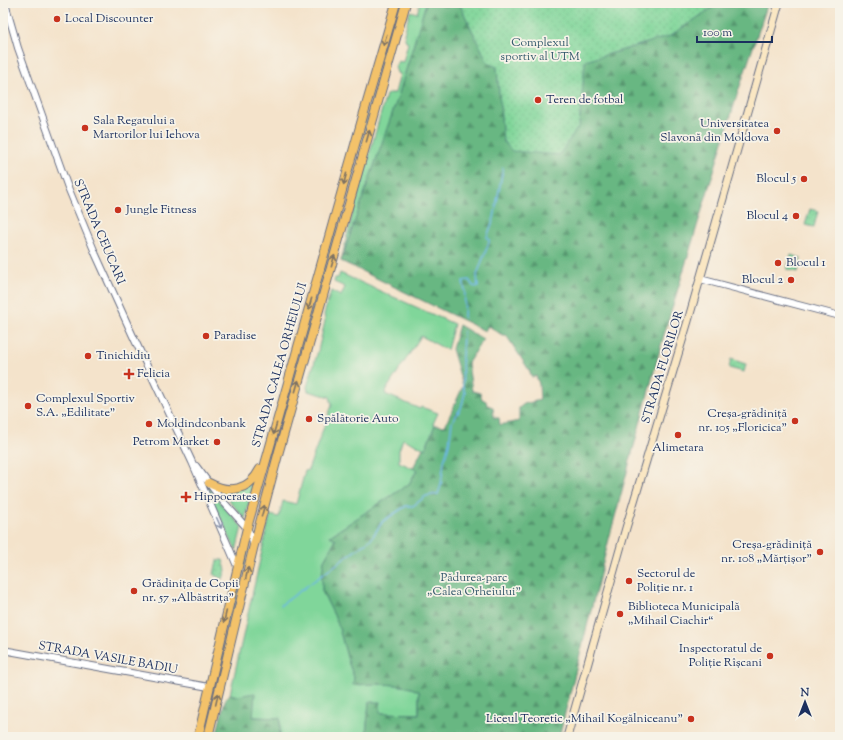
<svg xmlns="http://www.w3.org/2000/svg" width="843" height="740" viewBox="0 0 843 740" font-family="'Sorts Mill Goudy',serif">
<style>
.grass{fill:#80d69a;stroke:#4e827c}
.forest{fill:url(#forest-firs);stroke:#427370}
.park{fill:url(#park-dots);stroke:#4e827c}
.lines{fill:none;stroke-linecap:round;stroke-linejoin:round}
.stream{stroke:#6cb7e5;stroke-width:1.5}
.tertiary-casing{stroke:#676e84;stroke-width:8}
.secondary-casing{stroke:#676e84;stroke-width:9}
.trunk-casing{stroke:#676e84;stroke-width:10}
.tertiary{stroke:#fff;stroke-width:6}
.secondary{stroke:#fae7c3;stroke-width:7}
.trunk{stroke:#f3c26a;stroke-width:8}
.oneway{stroke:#7c7163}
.oneway2{stroke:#8d97ae}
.poi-dot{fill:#c8321e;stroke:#f7f3e8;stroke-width:1.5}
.labels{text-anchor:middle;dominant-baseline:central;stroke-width:3.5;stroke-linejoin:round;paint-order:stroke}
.poi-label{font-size:12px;fill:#1b2f5e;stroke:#f7f3e8;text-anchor:start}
.park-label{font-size:12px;fill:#34596d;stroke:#f7f3e8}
.street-label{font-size:12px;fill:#1b2f5e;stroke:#f7f3e8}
</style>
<defs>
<pattern id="forest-firs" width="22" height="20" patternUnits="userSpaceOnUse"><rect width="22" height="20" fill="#68b782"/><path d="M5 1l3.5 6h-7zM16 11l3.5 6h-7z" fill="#55956e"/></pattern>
<pattern id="park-dots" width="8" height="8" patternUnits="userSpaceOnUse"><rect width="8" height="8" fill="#80d69a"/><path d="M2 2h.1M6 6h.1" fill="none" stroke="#6eb887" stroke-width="1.8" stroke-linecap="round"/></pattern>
</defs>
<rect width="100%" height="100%" fill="#f7f3e8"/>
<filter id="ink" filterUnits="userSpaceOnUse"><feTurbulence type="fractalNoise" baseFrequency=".025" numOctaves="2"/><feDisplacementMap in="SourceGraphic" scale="8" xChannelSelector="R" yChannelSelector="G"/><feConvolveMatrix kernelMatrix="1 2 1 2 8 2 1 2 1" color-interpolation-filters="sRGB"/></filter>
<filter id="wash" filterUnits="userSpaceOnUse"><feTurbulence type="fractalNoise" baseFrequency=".012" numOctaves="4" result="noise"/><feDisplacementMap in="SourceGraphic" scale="16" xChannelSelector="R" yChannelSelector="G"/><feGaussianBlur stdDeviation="0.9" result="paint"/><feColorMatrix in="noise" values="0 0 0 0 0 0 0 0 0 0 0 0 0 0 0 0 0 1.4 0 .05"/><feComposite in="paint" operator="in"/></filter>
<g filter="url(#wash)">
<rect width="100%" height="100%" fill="#f4e3cb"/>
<path class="grass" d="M420 3H426L398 97 341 261 352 216 386 95 390 93H395L400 74 397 73 395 67 398 61 403 62 408 43 406 42 404 34 410 11 417 13Z
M380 74 310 323H309L379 75Z
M340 273 454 324 447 350 421 336 388 387 385 394 420 409 421 407 438 413 433 424 435 425 425 449 403 439 399 450V462L417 470 409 484 330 536 336 539 324 560 322 591 337 621 349 664 354 677V685C374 684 399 682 419 691V714L379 713 369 702 366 737H280V718L253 717 237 696 230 694 270 515 279 517 283 501 296 504 305 471 308 470 332 405 330 397 308 391 307 387 318 351 325 321 324 314 331 291 341 296 345 287 334 282 335 278H338Z
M308 325 310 326 277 443H275Z
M199 472 219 501 242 527 236 551Z
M254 482 245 519 220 490Z
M248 540 250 542 218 677H216Z
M214 683H217L204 737H201Z"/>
<path class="forest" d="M426 3H459L488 63 497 67 503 141 579 126 585 61 670 36 719 3H768L738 92 663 338 609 539 559 737H366L369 702H380V713L419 714V691C399 682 374 684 353 685L354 677 349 664 337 621 322 591V574L324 560 336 539 330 536 409 484 417 470 413 468 423 448 425 449 435 425 445 426 463 386 452 349 459 325 483 339 468 363 472 391 480 393 482 399 486 401 487 405 493 407 494 418H499L500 425 519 421V408L524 404 540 400 539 384 536 376 532 377 529 370 506 335H502L489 326 487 327 485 331 341 261 398 97Z
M255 693 253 717 280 718V737H216L225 700 230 694 237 696Z"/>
<path class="park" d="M459 3H719L670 36 585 61 579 126 559 155 512 151 503 141 497 67 488 63Z
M810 209 818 211 814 227 805 225Z
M791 255 801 258 798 272 787 269Z
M731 359 746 364 744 372 729 368Z
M217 560H223L226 570 223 579 214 575Z"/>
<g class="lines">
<path class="stream" d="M464 318 465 291 463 281 469 280 473 286 478 287 477 275 489 242V239L487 237 494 218 503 168
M281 605 371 539 383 521 406 506H413L426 496 438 494 441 485 444 461 449 444 452 422 461 408 465 393 463 387 462 358 463 331"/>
</g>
</g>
<g filter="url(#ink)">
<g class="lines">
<g class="tertiary-casing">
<path id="tertiary" d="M5 3 18 48 67 185 96 255 132 334 192 462 237 566
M700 279 840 316
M196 466 220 498 247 528 252 538 253 545
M3 650 209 687"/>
</g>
<g class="secondary-casing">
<path id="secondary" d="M567 737 626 528 688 321 779 3"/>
</g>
<g class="trunk-casing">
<path id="trunk" d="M209 483C229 494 249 491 260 469
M198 737 247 528 363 116 396 3
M208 737 253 549 279 451 406 3"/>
</g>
<use href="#tertiary" class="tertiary"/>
<use href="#secondary" class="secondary"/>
<use href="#trunk" class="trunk"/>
</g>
<defs><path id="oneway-shaft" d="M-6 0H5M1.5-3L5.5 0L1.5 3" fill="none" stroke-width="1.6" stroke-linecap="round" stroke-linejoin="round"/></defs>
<g class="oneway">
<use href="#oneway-shaft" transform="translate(385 40) rotate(107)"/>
<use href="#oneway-shaft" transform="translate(368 136) rotate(-74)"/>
<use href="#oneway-shaft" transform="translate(345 179) rotate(105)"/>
<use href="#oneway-shaft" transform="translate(333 261) rotate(-74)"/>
<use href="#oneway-shaft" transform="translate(310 304) rotate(106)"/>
<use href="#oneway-shaft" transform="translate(297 386) rotate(-74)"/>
<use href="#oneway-shaft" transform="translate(275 429) rotate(106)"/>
<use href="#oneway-shaft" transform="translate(263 511) rotate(-75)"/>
<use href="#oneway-shaft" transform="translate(247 573) rotate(-77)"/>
<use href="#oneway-shaft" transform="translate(225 617) rotate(103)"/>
<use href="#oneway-shaft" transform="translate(217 699) rotate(-77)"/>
</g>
<use class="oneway2" href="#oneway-shaft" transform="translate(219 523) rotate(66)"/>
</g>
<g class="poi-dot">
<circle cx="57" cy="19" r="4"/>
<circle cx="538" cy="100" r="4"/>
<circle cx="85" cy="128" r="4"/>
<circle cx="777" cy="131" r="4"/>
<circle cx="804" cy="179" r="4"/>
<circle cx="118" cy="210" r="4"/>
<circle cx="796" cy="216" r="4"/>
<circle cx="778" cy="263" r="4"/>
<circle cx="791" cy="280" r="4"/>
<circle cx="206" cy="336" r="4"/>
<circle cx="88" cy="356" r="4"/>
<path d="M127 368h4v4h4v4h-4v4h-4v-4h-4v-4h4z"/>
<circle cx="28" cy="406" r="4"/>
<circle cx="309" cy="419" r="4"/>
<circle cx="795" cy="421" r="4"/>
<circle cx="149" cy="424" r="4"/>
<circle cx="678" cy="435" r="4"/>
<circle cx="217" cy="442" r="4"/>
<path d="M184 491h4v4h4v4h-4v4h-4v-4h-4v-4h4z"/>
<circle cx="820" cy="552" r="4"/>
<circle cx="629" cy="581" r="4"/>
<circle cx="134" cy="591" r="4"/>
<circle cx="620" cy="614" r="4"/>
<circle cx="770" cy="656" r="4"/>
<circle cx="691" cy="719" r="4"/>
</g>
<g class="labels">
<g class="poi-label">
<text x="65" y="19">Local Discounter</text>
<text x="546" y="100">Teren de fotbal</text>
<text x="93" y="121">Sala Regatului a<tspan x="93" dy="14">Martorilor lui Iehova</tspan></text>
<text x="769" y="124" text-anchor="end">Universitatea<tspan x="769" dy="14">Slavonă din Moldova</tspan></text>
<text x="796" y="179" text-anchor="end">Blocul 5</text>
<text x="126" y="210">Jungle Fitness</text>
<text x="788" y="216" text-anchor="end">Blocul 4</text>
<text x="786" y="263">Blocul 1</text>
<text x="783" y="280" text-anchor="end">Blocul 2</text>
<text x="214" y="336">Paradise</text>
<text x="96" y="356">Tinichidiu</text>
<text x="137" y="374">Felicia</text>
<text x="36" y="399">Complexul Sportiv<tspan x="36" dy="14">S.A. „Edilitate”</tspan></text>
<text x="787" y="414" text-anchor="end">Creșa-grădiniță<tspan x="787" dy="14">nr. 105 „Floricica”</tspan></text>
<text x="317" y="419">Spălătorie Auto</text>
<text x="157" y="424">Moldindconbank</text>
<text x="209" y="442" text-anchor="end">Petrom Market</text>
<text x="678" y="448" text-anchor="middle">Alimetara</text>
<text x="194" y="497">Hippocrates</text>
<text x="812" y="545" text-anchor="end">Creșa-grădiniță<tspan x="812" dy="14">nr. 108 „Mărțișor”</tspan></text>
<text x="637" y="574">Sectorul de<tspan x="637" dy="14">Poliție nr. 1</tspan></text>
<text x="142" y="584">Grădinița de Copii<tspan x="142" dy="14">nr. 57 „Albăstrița”</tspan></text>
<text x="628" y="607">Biblioteca Municipală<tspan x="628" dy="14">„Mihail Ciachir“</tspan></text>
<text x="762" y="649" text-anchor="end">Inspectoratul de<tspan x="762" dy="14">Poliție Rîșcani</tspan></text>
<text x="683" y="719" text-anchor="end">Liceul Teoretic „Mihail Kogălniceanu”</text>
</g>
<g class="park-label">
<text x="540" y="43">Complexul<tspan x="540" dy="14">sportiv al UTM</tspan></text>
<text x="474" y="578">Pădurea-parc<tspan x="474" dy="14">„Calea Orheiului”</tspan></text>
</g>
<g class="street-label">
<text transform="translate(99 232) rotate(67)">STRADA CEUCARI</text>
<text transform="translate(280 365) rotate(-74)">STRADA CALEA ORHEIULUI</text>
<text transform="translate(663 367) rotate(-73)">STRADA FLORILOR</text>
<text transform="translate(108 658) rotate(10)">STRADA VASILE BADIU</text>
</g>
</g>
<rect width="843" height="740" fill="none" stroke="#f7f3e8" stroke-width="16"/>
<g transform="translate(805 702)" stroke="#f7f3e8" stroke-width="3" paint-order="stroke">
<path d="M0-3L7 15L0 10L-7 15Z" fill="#1b2f5e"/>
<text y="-6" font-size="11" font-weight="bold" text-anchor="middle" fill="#1b2f5e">N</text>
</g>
<path d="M697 36v6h75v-6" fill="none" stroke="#1b2f5e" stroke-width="2"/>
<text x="703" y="36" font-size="12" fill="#1b2f5e" stroke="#f7f3e8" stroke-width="3" paint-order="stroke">100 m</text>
</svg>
